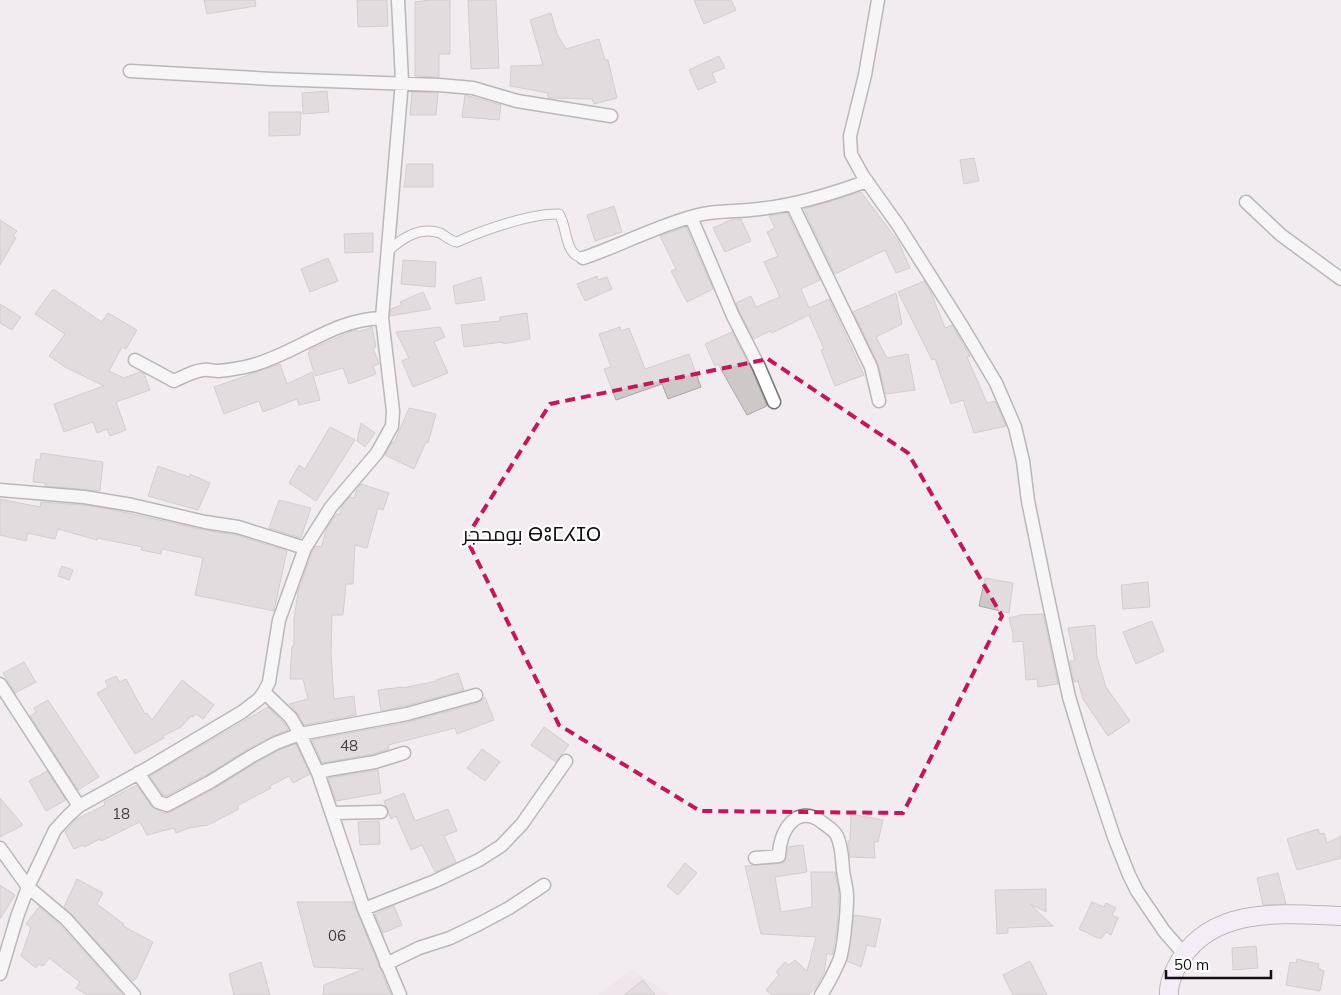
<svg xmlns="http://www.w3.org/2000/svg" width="1341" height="995" viewBox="0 0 1341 995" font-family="Mulish,Cairo,'Noto Sans Tifinagh',sans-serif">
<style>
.built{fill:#ebdee6}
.building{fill:#cfc8c8;stroke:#ada6a7}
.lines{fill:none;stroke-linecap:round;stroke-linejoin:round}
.pedestrian-casing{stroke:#787376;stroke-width:11}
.minor-casing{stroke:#787376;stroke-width:15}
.secondary-casing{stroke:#787376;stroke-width:20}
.pedestrian{stroke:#fff;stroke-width:9}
.minor{stroke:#fff;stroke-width:12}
.secondary{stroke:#f5eeff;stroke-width:18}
.marked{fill:none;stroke:#c2185b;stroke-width:4;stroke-dasharray:10 6;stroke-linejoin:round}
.labels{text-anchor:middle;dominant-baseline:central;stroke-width:4.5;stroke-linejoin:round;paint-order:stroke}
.number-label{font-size:15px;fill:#403d3f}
.quarter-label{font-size:20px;fill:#110f11;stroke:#fff}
</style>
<rect width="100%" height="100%" fill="#f2ecf0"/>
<path class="built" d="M631 969 670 995H598Z"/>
<path class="building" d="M204 0H255L256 6 207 14Z
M357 0H387L388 26 358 27Z
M429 0H450V54H439V77L415 76V2Z
M468 0H496L499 68 471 69Z
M694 0H731L736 10 704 24Z
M551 13 557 34 566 49 599 39 605 60H608L617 98 594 104 592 99 548 98V93L510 86 511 66 543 65 530 20Z
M719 56 725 68 712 73 716 82 698 90 689 70Z
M327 91 329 112 303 114 302 93Z
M412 92 438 93 436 115H410Z
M465 95 501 105 499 120 462 117Z
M269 112H301L300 135 269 136Z
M974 158 979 181 964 184 960 160Z
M407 164H433V187H404Z
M861 192 898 241 910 268 896 273 885 250 835 274 804 209Z
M614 206 622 232 595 241 587 215Z
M787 213 820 280 801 289 809 308 829 299 864 375 835 386 821 350 824 349 809 315 772 333 770 331 754 339 740 313 736 303 751 296 756 307 780 297 764 262 778 256 767 232 775 228 769 216Z
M733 219H741L751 241 725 252 713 228Z
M0 220 17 231 13 236 16 238 0 265Z
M686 227 713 289 687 302 671 271 676 269 660 236Z
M373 233V252L345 253 344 234Z
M328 258 338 281 310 292 301 269Z
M403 260 436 262 435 287 401 284Z
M597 276 598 280 607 277 612 289 585 301 577 284Z
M481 277 485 300 456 304 453 286Z
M924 281 930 290 945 328 952 325 955 330 970 356 967 357 987 403 995 401 1006 426 974 433 963 400 951 404 935 359 932 360 898 292Z
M53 289 102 322 108 313 137 330 126 349 122 347 109 371 124 378 140 372 144 374 150 390 116 402 126 430 110 436 107 429 97 433 93 422 64 432 54 404 104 386 65 367 49 356 65 334 35 314Z
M423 292 431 309 390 316 391 309 402 305 400 302Z
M896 293 902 324 876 337 887 358 908 354 915 390 886 394 878 364 853 312Z
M0 304 21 317 12 330 0 323Z
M527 313 530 339 503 344V342L464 347 461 325 500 321V317Z
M372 327 376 347 373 348 379 364 373 366 376 374 349 384 343 368 315 376 308 353 310 352 309 350 350 332 357 330 358 332Z
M440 327 445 337 434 342 448 373 413 387 402 361 409 358 396 332Z
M620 327 621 331 629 328 645 369 689 354 701 387 668 399 662 384 616 400 604 369 611 367 599 334Z
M732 332 752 370 767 406 747 415 718 364 715 366 705 344Z
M280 364 287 384 312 372 320 400 299 405 297 399 263 412 259 401 224 414 214 387Z
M409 408 436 414 428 443 426 442 414 469 385 455 392 442 394 443Z
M361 423 375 433 365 447 357 441Z
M330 427 355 440 316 501 289 483 299 465 305 469Z
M41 453 103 462 100 491 45 486V483L33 482 36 459 40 460Z
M158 466 189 477 190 474 210 483 198 510 148 496Z
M361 484 389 493 383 510 378 508 367 548 355 545 353 584H346L343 615H332L331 654 334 699 354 696 356 715 304 725 298 714 289 704 308 699 303 679H290L292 646H294V619L298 592 312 552 316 546 321 547 327 528 335 516 337 514H340L342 506 350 497 354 498 357 489Z
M0 499 40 507 41 502 83 505 114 510 204 530 236 535 287 551 274 611 195 595 203 558 162 549 161 554 141 550 142 547 97 538V540L58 529 55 539 28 533 26 541 0 535Z
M279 500 311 508 301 538 269 528Z
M62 566 73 570 69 580 58 576Z
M985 578 1013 583 1009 613 979 606Z
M1148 582 1150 607 1123 609 1121 585Z
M1043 614 1058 684 1038 687 1037 679 1026 680 1023 641 1013 642V634L1009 618 1021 615Z
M1152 621 1164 651 1136 664 1123 632Z
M1095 625 1097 657 1106 687 1130 721 1108 736 1083 699 1078 681 1074 682 1070 661H1075L1068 628Z
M24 662 36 682 15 693 3 673Z
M458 673 464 690 405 706 381 711 378 690 402 687V688L437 681 436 680Z
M116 676 120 682 126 679 145 714 147 713 152 720 182 680 214 705 203 719 196 714 193 717 191 716 181 727 163 736 164 738 135 754 97 693 108 687 105 681Z
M485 697 494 720 457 734 455 728 388 745 389 749 373 754 322 763 312 740 409 722 478 703Z
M48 700 99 777 78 790 30 716 36 712 34 708Z
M268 707 284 723 288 730 272 736 248 749 206 775 166 796 163 795 150 776Z
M544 727 569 745 556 762 531 745Z
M296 744 310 774 293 783 289 776 270 786 271 788 237 806 239 809 208 825 189 828 176 833 174 828 147 835 140 822 101 841 100 839 84 847 83 845 74 849 65 832 75 820 105 805 104 802 137 785 152 807 164 813 170 812 214 789 256 763 279 750Z
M482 749 500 762 485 781 467 768Z
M378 770 381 793 336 801 328 778Z
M47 771 66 800 46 811 29 781Z
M404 793 415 821 448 809 457 831 444 836 456 862 435 872 422 845 411 850 396 816 391 819 384 801Z
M0 798 23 825 0 837Z
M851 814 883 820 878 842H874L875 858 850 857 848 841H850Z
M379 821 380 844 360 845 358 822Z
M1318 829 1320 834 1324 833 1327 843 1341 836V858L1297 870 1287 839Z
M803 845 807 872 775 877 781 912 812 907 811 872H835L839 893 837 928 833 953 832 955 827 953 824 973 815 988 809 995H772L766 990 779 975 776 972 785 962 789 965 795 960 807 971 816 937 761 934 745 866 783 863 787 857 788 847Z
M685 863 697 873 678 895 667 886Z
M1278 873 1286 904 1263 905 1257 878Z
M77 879 103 893 97 904 124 924 123 926 153 942 136 979 135 978 133 981 64 907Z
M0 885 15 895 0 919Z
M1046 889V912L1030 904 1053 926 1008 928V933L997 934 995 890Z
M297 902H353L391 995H323L324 985 364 969 314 967Z
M1092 902 1104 907 1106 903 1116 908 1112 915 1118 918 1111 935 1106 932 1102 938H1098L1079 929Z
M394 906 402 925 383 933 375 914Z
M39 907 60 925 123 995H87L76 988 80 982 49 958 43 966 39 964 36 968 21 956 31 928 26 924Z
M854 915 881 919 875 947 867 945 861 967 847 961Z
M1256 946 1258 968 1233 970 1232 948Z
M1297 959 1319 964 1318 968 1324 971 1320 991 1286 985 1290 962 1296 963Z
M1030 961 1047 995H1013L1003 975Z
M261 962 270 995H234L229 974Z
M643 980 655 995H624Z"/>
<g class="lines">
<g class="pedestrian-casing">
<path id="pedestrian" d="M387 252C402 238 420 226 440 233 446 236 450 241 457 242 483 230 532 213 559 214 568 228 564 255 583 258"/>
</g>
<g class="minor-casing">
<path id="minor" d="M878 0 865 75 850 136 851 154 863 176 898 225 962 326 996 383 1015 427 1023 461 1028 501 1046 589 1069 697 1086 753 1114 837 1129 875 1137 891 1164 931 1184 954
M130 71 272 79 439 85 473 88 517 101 611 116
M1246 202 1281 235 1341 279
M792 204 871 367 879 401
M691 217 733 316 759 367 774 402
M583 258C622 245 658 225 698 215 718 210 739 212 759 209 796 205 832 194 867 181
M135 360 174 381C183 377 193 371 203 370 208 369 213 371 218 371 230 370 242 368 253 365 297 353 334 319 382 318
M0 490 84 497 132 505 205 522 238 527 305 548
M0 684 79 806
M264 692 291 718 300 734 318 773 364 909
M138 773 158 802 167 805 210 782 252 756 276 743 300 734 407 714 476 695
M318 773 327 770 375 762 404 753
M332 813 381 812
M0 848 28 887 66 919 134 995
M755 858 779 856C779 831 797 802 823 823 827 826 835 831 837 836 842 846 842 859 843 870 844 879 847 888 847 896 847 910 844 949 839 961 834 973 828 984 821 995
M386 964 419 948 450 938 479 924 509 908 544 885
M0 974 17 917 28 887 55 830 69 815 79 806 148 768 242 712 259 699 264 692 269 682 279 620 305 548 331 507 377 453 392 426 393 411 382 318 402 81 398 0
M400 995 364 909 435 881 479 860 501 846 522 824 566 761"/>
</g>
<g class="secondary-casing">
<path id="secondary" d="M1169 995C1168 983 1175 969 1181 959 1216 905 1286 914 1341 916"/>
</g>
<use href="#pedestrian" class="pedestrian"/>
<use href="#minor" class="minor"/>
<use href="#secondary" class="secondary"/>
</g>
<path d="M0 0H1341V995H0ZM768 359 908 453 1002 616 903 813 700 811 559 725 466 538 550 404Z" fill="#f2ecf0" fill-opacity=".55" fill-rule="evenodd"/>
<path class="marked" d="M768 359 908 453 1002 616 903 813 700 811 559 725 466 538 550 404Z"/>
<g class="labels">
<g class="number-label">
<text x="349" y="745">48</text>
<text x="121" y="813">18</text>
<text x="337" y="935">06</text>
</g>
<g class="quarter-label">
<text x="532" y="533">بومحجر ⴱⵓⵎⵃⵊⵔ</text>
</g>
</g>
<path d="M1166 970v8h105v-8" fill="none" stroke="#110f11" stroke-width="2.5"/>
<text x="1174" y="970" font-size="15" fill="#110f11" stroke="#ffffff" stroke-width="4" paint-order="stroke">50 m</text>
</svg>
